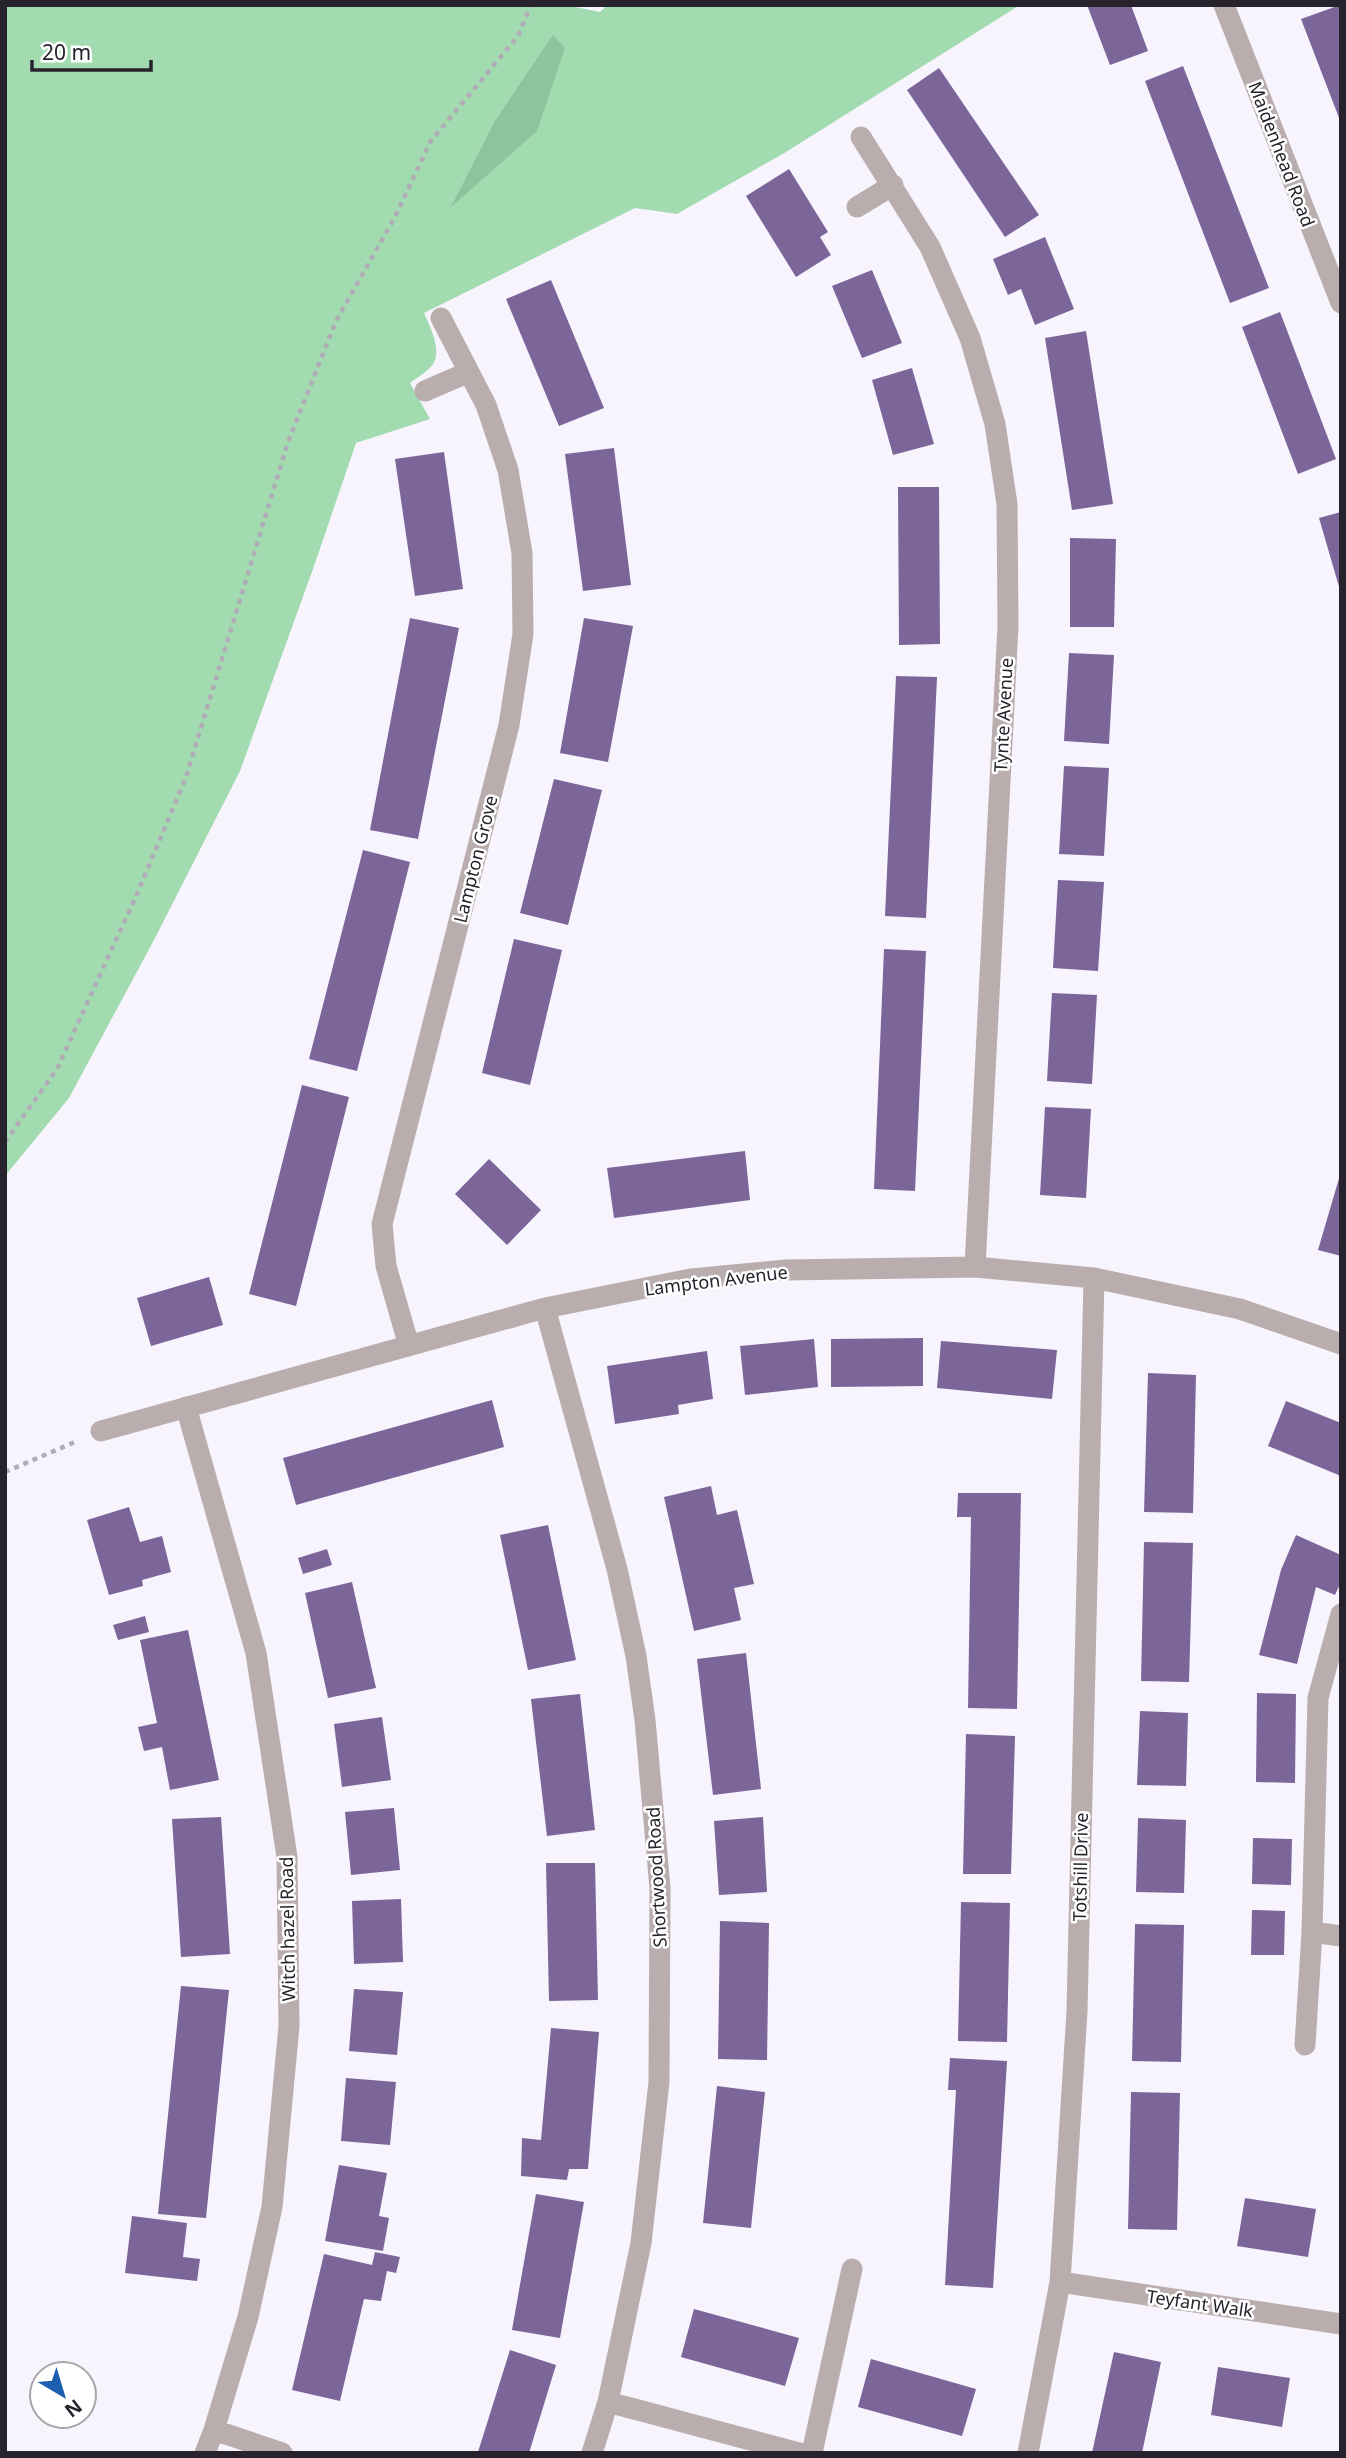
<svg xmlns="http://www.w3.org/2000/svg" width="1346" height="2458" viewBox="0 0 1346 2458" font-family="'Noto Sans',sans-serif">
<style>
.green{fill:#a3dbb1;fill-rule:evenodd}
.forest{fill:#8dc49b}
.building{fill:#7c6599}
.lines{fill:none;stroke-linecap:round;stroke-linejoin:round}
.path{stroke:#afacb5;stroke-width:4.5;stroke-dasharray:5 5;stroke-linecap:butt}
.minor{stroke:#baadae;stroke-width:21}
.labels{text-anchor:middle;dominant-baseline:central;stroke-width:5;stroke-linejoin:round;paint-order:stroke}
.street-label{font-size:18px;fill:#26232c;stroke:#fff}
</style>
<rect width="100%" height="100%" fill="#f7f4fe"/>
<path class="green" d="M5 5H565L600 12 607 5H1020L786 152 677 214 635 208 424 313C430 326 442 350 433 364 429 371 416 378 410 383L430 419 356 443 313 569 240 771 154 940 69 1098 5 1176ZM553 34 565 48 451 206 494 122Z"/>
<path class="forest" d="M553 34 565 48 537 131 450 208 494 122Z"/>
<path class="building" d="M1087 5H1131L1148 51 1110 65Z
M1340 5 1341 8V123L1301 19Z
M1183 66 1269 288 1230 303 1145 81Z
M939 68 1039 215 1005 237 907 90Z
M789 169 828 232 820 237 831 255 796 277 746 196Z
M1045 237 1074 309 1035 325 1021 289 1008 295 993 259Z
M872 270 902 343 862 358 832 286Z
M551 280 604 408 559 426 506 299Z
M1280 312 1336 459 1298 474 1242 327Z
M1086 331 1113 504 1072 510 1045 338Z
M912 368 934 444 893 455 872 380Z
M614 448 631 585 583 591 565 454Z
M444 452 463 589 415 596 395 459Z
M898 487H939L940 644 899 645Z
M1341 512V590H1340L1319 518Z
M1070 538 1116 539 1114 627H1070Z
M410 618 459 628 418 839 370 830Z
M584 618 633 626 608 762 560 753Z
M1069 653 1114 655 1109 744 1064 741Z
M896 676 937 677 926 918 885 916Z
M1064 766 1109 768 1104 856 1059 854Z
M554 779 602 790 568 925 520 913Z
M363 850 410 862 357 1071 309 1059Z
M1058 880 1104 882 1098 971 1053 968Z
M514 939 562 950 530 1085 482 1073Z
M884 949 926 951 915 1191 874 1189Z
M1052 993 1097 995 1092 1084 1047 1081Z
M302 1085 349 1097 296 1306 249 1294Z
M1045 1107 1091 1109 1086 1198 1040 1195Z
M745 1151 750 1200 614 1218 607 1168Z
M489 1159 541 1210 507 1245 455 1194Z
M1340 1175H1341V1256L1318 1250Z
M209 1277 223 1325 151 1346 137 1298Z
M923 1338V1386L831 1387V1339Z
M814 1339 818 1387 745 1395 740 1346Z
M941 1341 1057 1350 1052 1399 937 1388Z
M707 1351 713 1399 678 1405 679 1414 615 1424 607 1366Z
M1148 1373 1196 1375 1193 1513 1144 1512Z
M492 1400 504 1447 296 1505 283 1458Z
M1286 1401 1341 1423V1476L1268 1446Z
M711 1486 717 1515 737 1510 754 1584 734 1588 741 1620 694 1631 664 1497Z
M958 1493H1021L1017 1709 968 1708 971 1517H957Z
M129 1507 140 1542 162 1536 171 1572 142 1580 143 1586 109 1595 87 1520Z
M548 1525 576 1660 528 1670 500 1535Z
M1296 1535 1341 1555V1582L1335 1595 1316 1587 1297 1664 1259 1655 1281 1570Z
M1144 1542 1193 1543 1189 1682 1141 1681Z
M327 1549 332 1565 303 1574 298 1558Z
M352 1582 376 1688 328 1698 305 1593Z
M145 1616 149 1632 118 1640 113 1625Z
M188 1630 219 1780 170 1790 162 1747 144 1751 138 1727 157 1723 140 1640Z
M746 1653 761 1789 713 1795 697 1659Z
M1257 1693 1296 1694 1295 1783 1256 1782Z
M580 1694 595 1830 547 1836 531 1699Z
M1140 1711 1188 1713 1186 1786 1137 1785Z
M382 1717 391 1780 342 1787 334 1724Z
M966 1734 1015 1736 1011 1874H963Z
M394 1808 400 1870 351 1875 345 1812Z
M221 1817 230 1954 181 1957 172 1819Z
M763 1817 767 1892 719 1895 714 1821Z
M1138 1818 1186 1820 1184 1893 1136 1892Z
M1253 1838 1292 1839 1291 1885 1252 1884Z
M546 1863H595L598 2000 549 2001Z
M401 1899 403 1962 354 1964 352 1901Z
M961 1902 1010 1903 1007 2042 958 2041Z
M1252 1910 1285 1911 1284 1955H1251Z
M720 1921 769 1923 767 2060 718 2059Z
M1135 1924 1184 1925 1181 2062 1132 2061Z
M181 1986 229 1990 206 2218 158 2214Z
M354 1989 403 1992 397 2055 349 2051Z
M551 2028 599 2032 588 2169H569L567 2180 521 2176 522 2138 541 2140Z
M950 2058 1007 2061 993 2288 945 2285 956 2090H948Z
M346 2078 396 2082 390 2145 341 2141Z
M717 2086 765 2092 751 2228 703 2223Z
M1131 2092 1180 2093 1177 2230 1128 2229Z
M339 2165 387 2173 379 2216 389 2218 383 2251 325 2241Z
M536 2194 584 2202 560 2338 512 2330Z
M1245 2198 1316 2209 1308 2257 1237 2246Z
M132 2216 187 2223 183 2257 200 2259 197 2281 125 2273Z
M375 2252 400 2257 396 2273 387 2271 381 2301 364 2299 340 2401 292 2390 324 2254 372 2265Z
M694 2309 799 2338 785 2386 681 2357Z
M510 2350 556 2365 529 2453H479L478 2452Z
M1114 2352 1161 2362 1142 2453H1092Z
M871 2359 976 2389 962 2436 858 2407Z
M1218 2367 1290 2378 1282 2427 1211 2415Z"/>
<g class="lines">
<path class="path" d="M5 1142 57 1069 137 894 186 777 288 442 336 321 395 217 430 142 518 36 531 5
M5 1472 75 1442"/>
<path class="minor" d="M1224 5 1341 303
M861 137 930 247 970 338 995 424 1007 504 1008 626 975 1267
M857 207 893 185
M425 391 469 372
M545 1308 617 1569 636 1656 645 1720 660 1888 659 2082 641 2243 608 2402 592 2453
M409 1346 386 1266 382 1224 509 725 523 634 522 553 508 470 486 405 441 318
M186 1407 256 1653 287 1857 289 2026 272 2207 248 2317 214 2430 205 2453
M101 1431 545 1308 691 1279 786 1270 975 1267 1094 1278 1240 1309 1341 1344
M1312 1932 1341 1936
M1305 2045 1312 1932 1318 1698 1341 1614
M1060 2282 1341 2324
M608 2402 799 2453
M214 2430 282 2453
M812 2453 852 2269
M1028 2453 1060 2282 1077 2011 1094 1278"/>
</g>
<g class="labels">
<g class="street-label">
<text transform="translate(1282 154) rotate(69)">Maidenhead Road</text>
<text transform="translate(1003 715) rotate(-87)">Tynte Avenue</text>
<text transform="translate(475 859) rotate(-76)">Lampton Grove</text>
<text transform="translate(716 1280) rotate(-7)">Lampton Avenue</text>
<text transform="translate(1080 1867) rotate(-89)">Totshill Drive</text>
<text transform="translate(656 1877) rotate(-93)">Shortwood Road</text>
<text transform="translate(287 1929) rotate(-91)">Witch hazel Road</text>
<text transform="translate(1200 2303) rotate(8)">Teyfant Walk</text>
</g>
</g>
<rect width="1346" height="2458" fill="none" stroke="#26232c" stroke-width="14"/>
<g transform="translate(63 2395) rotate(142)"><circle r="33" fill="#ffffff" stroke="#a8a7ab" stroke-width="2"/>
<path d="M0-5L12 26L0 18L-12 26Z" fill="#1c5faf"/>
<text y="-10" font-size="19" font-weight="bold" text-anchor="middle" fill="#26232c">N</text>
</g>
<path d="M32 60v10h119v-10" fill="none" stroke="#26232c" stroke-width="3.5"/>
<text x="42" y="60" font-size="21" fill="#26232c" stroke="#ffffff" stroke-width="5" paint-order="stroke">20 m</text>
</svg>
